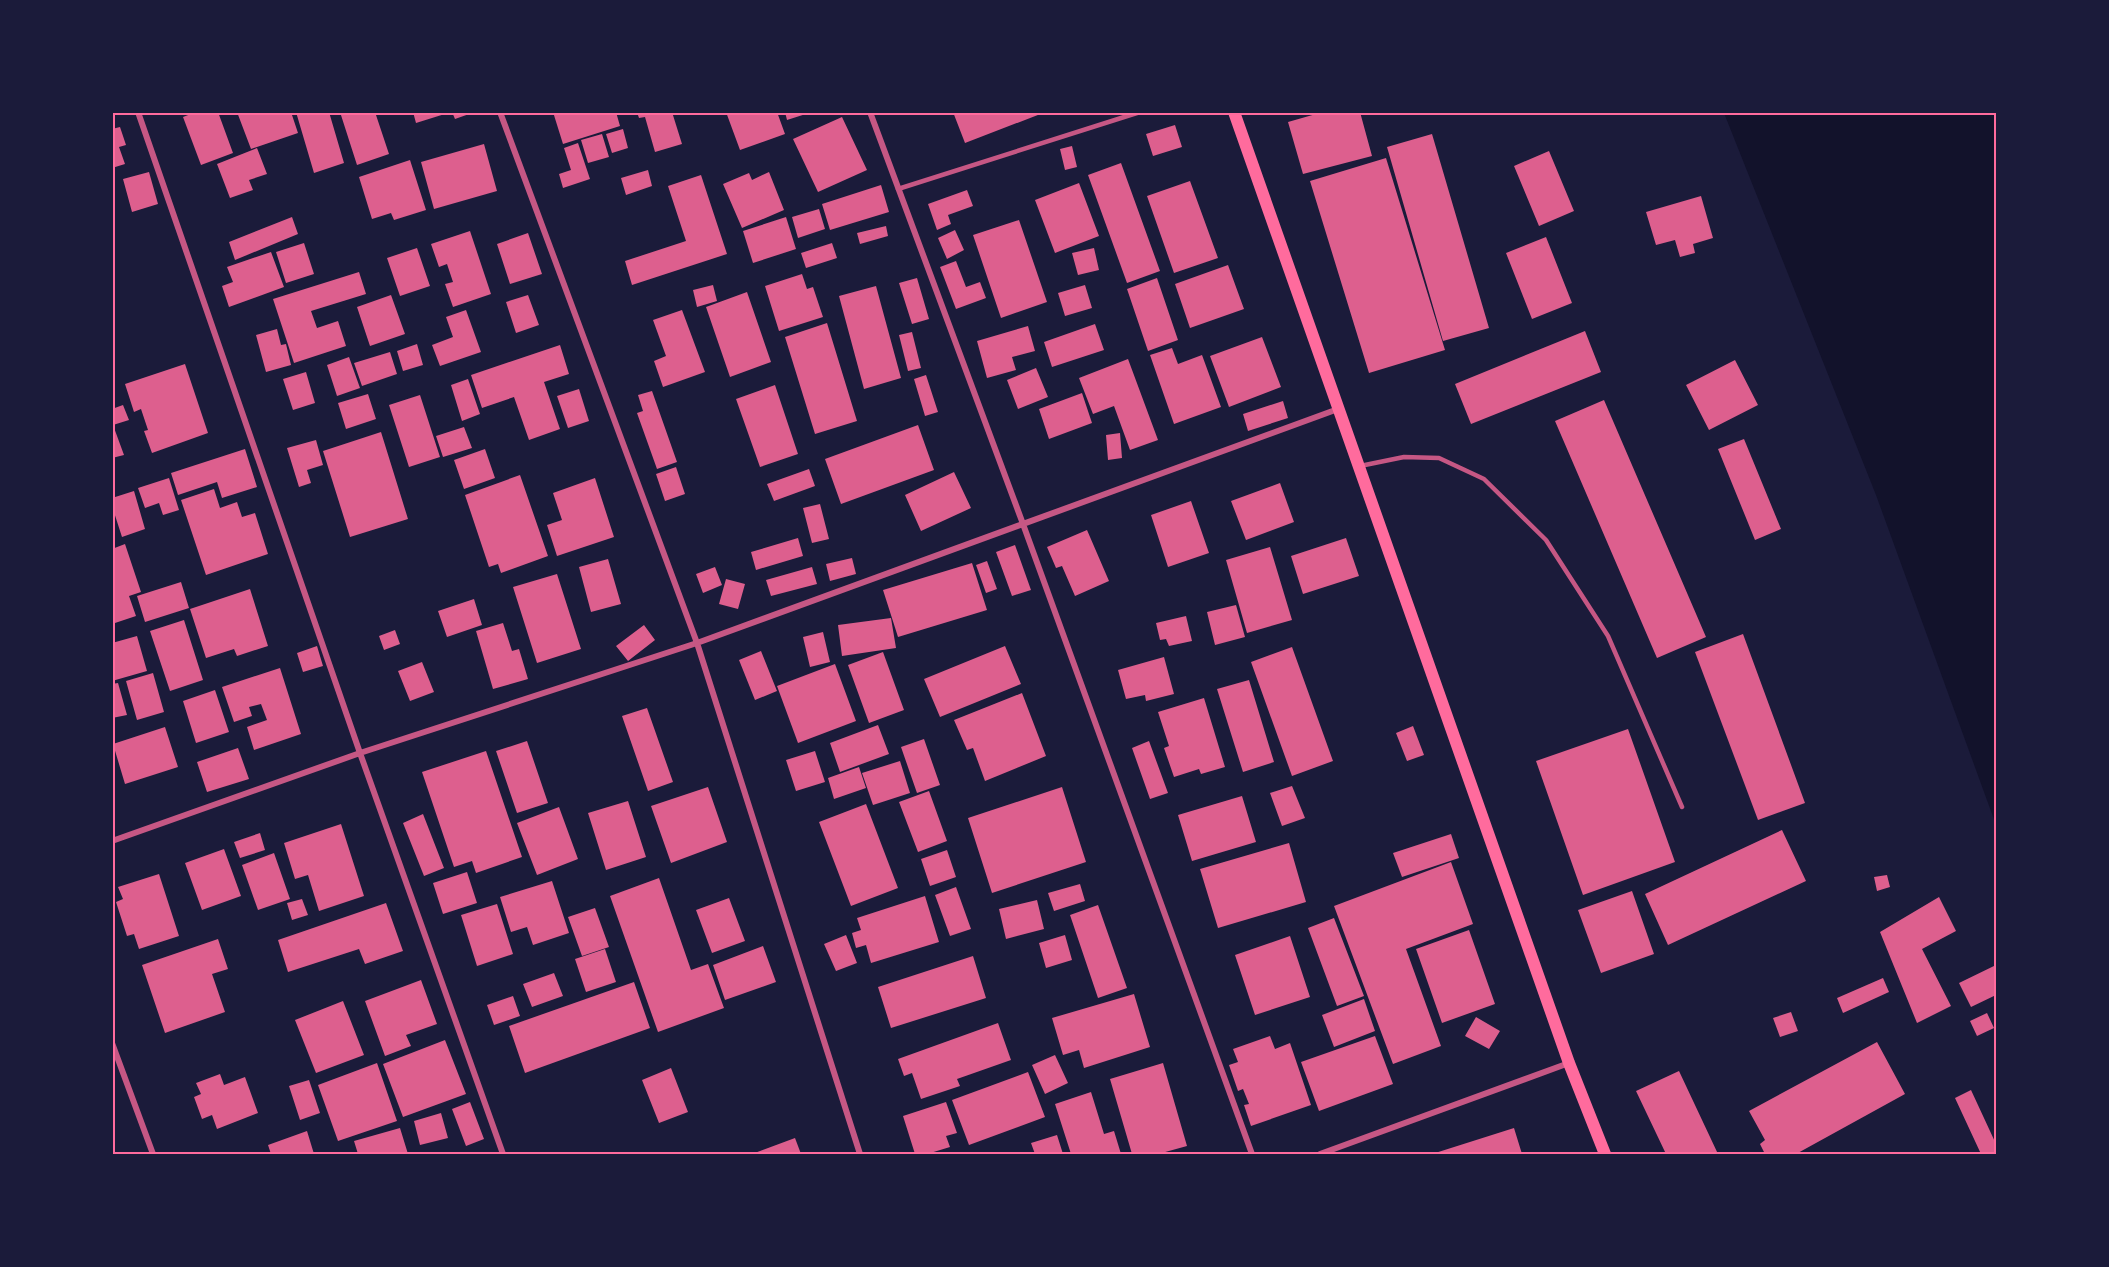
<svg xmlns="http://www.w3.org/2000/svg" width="2109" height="1267" viewBox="0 0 2109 1267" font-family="'Asap Condensed',sans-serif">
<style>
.water{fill:#12122b}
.building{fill:#dd5f8e}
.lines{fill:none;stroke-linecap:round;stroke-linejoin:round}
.service{stroke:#c65784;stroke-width:4.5}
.minor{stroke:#c65784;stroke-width:6}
.secondary{stroke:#ff6b9d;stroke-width:12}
.neatline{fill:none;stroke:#ff6b9d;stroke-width:2}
</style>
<rect width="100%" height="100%" fill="#1b1b3a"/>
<path class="water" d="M1724 113H1996V825L1876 495Z"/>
<path class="building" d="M196 112H218L233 153 201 165 183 117Z
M237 112H273L274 115 291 112 298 133 251 149Z
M296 112H329L344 163 314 173Z
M340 112H375L389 154 357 165Z
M413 112H448V113L416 123Z
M452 112H472V113L455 119Z
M553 112H616L620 126 563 144Z
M637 112H672L682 144 655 152 645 117 639 118Z
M726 112H777L785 134 740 150Z
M785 112H809V113L787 120Z
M953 112H1043V113L965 143Z
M1323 112H1360L1372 156 1303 174 1288 122Z
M842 117 867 170 818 192 793 139Z
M1175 125 1182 147 1153 156 1146 134Z
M120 127 126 145 119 147 125 164 112 168V129Z
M623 129 628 148 612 153 606 134Z
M602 134 609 157 588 163 581 140Z
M1432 134 1489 328 1443 341 1387 147Z
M578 143 590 179 563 188 559 174 571 170 564 148Z
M484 144 497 191 434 209 421 162Z
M1072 146 1077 167 1065 170 1060 149Z
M257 148 267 174 249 180 253 190 230 198 217 164Z
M1549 151 1574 211 1539 226 1514 166Z
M1386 158 1445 350 1369 373 1310 181Z
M410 160 426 210 394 220 391 213 372 219 359 177Z
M1121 163 1160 271 1127 283 1088 175Z
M648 170 652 186 626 195 621 178Z
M149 172 158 204 132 212 123 179Z
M769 172 784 210 742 228 723 184 749 173 752 180Z
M701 175 727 254 632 285 625 261 686 241 668 186Z
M1190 181 1218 258 1174 273 1147 196Z
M1079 183 1099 236 1055 253 1035 200Z
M881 185 889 212 830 230 822 204Z
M967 190 973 206 948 215 951 224 937 230 928 204Z
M1701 196 1713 238 1693 244 1695 253 1680 257 1675 240 1656 245 1646 212Z
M819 209 825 229 798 238 792 217Z
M292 217 298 234 235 260 229 242Z
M786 217 796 249 753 263 743 231Z
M1019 220 1047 302 1001 318 973 235Z
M886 226 888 236 860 244 857 233Z
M955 230 964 250 947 259 938 238Z
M470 231 491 294 453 307 445 284 453 282 447 264 439 267 431 244Z
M528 233 542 274 510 284 497 244Z
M1546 237 1572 303 1532 319 1506 253Z
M304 243 314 274 286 283 276 252Z
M832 243 837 258 806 268 801 253Z
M417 248 430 286 400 296 387 258Z
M1094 248 1099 270 1078 275 1072 253Z
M271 252 284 287 229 307 222 286 233 282 227 267Z
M956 261 966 287 980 282 986 298 956 309 940 267Z
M1228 265 1244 309 1190 328 1175 284Z
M359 272 366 294 311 311 317 328 338 321 346 346 294 363 273 299Z
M802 274 807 289 813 287 823 317 779 331 765 286Z
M917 278 929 319 912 324 899 283Z
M1157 278 1178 340 1148 351 1127 289Z
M713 285 717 301 697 307 693 290Z
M1085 285 1092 308 1065 316 1058 293Z
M876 286 901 378 864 389 839 296Z
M747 292 771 362 730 377 706 307Z
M391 295 405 334 370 346 357 307Z
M528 295 539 325 516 333 506 302Z
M466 310 481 352 440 366 432 345 453 337 446 317Z
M682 310 705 372 663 387 654 361 666 356 653 320Z
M827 323 857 421 815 434 785 337Z
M1095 324 1104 350 1052 367 1044 342Z
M1028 326 1035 351 1012 357 1016 370 987 378 977 341Z
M277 329 281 345 286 344 291 365 266 372 256 335Z
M1585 331 1601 372 1471 424 1455 384Z
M912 332 921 368 908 371 899 335Z
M1262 337 1281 387 1229 407 1210 356Z
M417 344 423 365 403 371 397 351Z
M560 345 569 374 544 382 560 429 529 440 514 397 482 408 471 375Z
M1172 348 1178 364 1202 355 1221 407 1174 424 1150 355Z
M390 352 397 374 362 386 354 363Z
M349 357 360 388 337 396 327 365Z
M1128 359 1158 440 1130 450 1114 406 1093 414 1079 378Z
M1735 360 1758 405 1709 430 1686 385Z
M185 364 208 433 152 453 144 431 148 430 141 409 134 412 125 384Z
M1036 368 1048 397 1018 409 1007 380Z
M306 372 315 403 293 410 283 379Z
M926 375 938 412 925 416 914 379Z
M468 379 480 414 462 421 451 385Z
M775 385 798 454 760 467 736 399Z
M579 389 589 421 568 428 557 396Z
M652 391 677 462 657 469 637 413 643 411 638 395Z
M1082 393 1092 423 1049 439 1039 409Z
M368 394 376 419 346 429 338 403Z
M420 395 440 457 409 467 389 405Z
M1604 400 1706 637 1657 658 1555 421Z
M1283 401 1288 418 1248 431 1243 414Z
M123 405 129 420 113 425 124 455 112 458V409Z
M918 425 934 470 841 504 825 459Z
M464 427 472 448 443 457 436 436Z
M381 432 408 519 350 537 323 451Z
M1120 433 1122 458 1108 460 1106 435Z
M1744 439 1781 529 1755 540 1718 449Z
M316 440 323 465 307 470 311 483 299 487 287 448Z
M245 449 257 487 222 498 217 482 178 495 171 473Z
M485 449 495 478 464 489 454 460Z
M676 467 685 494 665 501 656 474Z
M809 469 815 486 774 501 767 484Z
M954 472 971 508 921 531 905 495Z
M520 475 548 556 501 573 498 564 489 567 465 495Z
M169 478 179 510 163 515 159 503 145 508 138 488Z
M595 478 614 537 557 556 547 525 562 520 553 493Z
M1280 483 1294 522 1246 540 1231 501Z
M214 489 220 508 237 502 242 517 255 513 268 554 206 575 181 500Z
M134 491 145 529 122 537 112 506V498Z
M1191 501 1209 553 1168 567 1151 515Z
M820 504 829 539 812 543 803 508Z
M1087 530 1109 581 1075 596 1062 566 1056 568 1047 547Z
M798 538 803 556 756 570 751 552Z
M1346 538 1359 576 1303 594 1291 556Z
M125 544 141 592 129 596 136 616 112 624V549Z
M1015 545 1031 590 1012 596 996 552Z
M1270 547 1292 620 1247 633 1226 560Z
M852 558 856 574 830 581 826 564Z
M608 559 621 604 591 612 579 567Z
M987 561 997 589 986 593 976 565Z
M972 563 987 610 898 637 883 590Z
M715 567 722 585 703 593 696 574Z
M812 567 817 584 771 596 766 580Z
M557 574 581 649 537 663 513 587Z
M726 579 745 584 738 609 719 604Z
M181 582 189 608 145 622 137 596Z
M250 589 268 646 237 656 234 649 206 658 190 609Z
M474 599 482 625 447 637 438 611Z
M1236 605 1245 637 1215 645 1207 612Z
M1186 616 1192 641 1169 646 1166 639 1160 640 1156 623Z
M891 618 896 648 842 656 838 625Z
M184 620 203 680 170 691 150 631Z
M503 623 512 651 519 649 528 679 493 689 476 631Z
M644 625 655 640 628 661 616 646Z
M395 630 400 644 384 650 379 636Z
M823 632 830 662 810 667 803 637Z
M1743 634 1805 803 1758 820 1695 652Z
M137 636 147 671 112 681V643Z
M317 646 323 666 303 672 297 653Z
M1005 646 1021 684 940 717 924 679Z
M1292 647 1333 761 1292 776 1251 662Z
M761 651 777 691 755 700 739 660Z
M883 652 904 710 869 723 848 665Z
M1164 657 1174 694 1146 701 1145 695 1126 699 1118 670Z
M422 662 434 692 410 701 398 671Z
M835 664 856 721 798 743 777 686Z
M280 668 301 734 254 750 247 727 267 720 261 704 249 707 252 716 234 722 222 687Z
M153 673 164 712 137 720 126 681Z
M1249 680 1274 762 1243 772 1217 689Z
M118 683 127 715 112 718V684Z
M215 690 229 732 196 743 183 701Z
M1022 693 1046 756 985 781 973 748 967 750 954 720Z
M1204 698 1225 767 1201 774 1199 769 1174 777 1164 748 1169 746 1158 712Z
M647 708 673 782 648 791 622 716Z
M878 725 889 754 840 772 830 743Z
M1413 726 1424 755 1407 761 1396 733Z
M165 727 178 767 125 784 113 744Z
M1628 729 1675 862 1583 895 1536 761Z
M924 739 940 785 917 793 901 747Z
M527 741 548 803 517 813 496 751Z
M1149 741 1168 793 1150 799 1132 748Z
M238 748 249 779 207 792 197 762Z
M486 751 522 857 476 873 472 861 454 867 422 772Z
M815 751 825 782 796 791 786 760Z
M900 761 910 793 873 805 862 773Z
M859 767 866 788 834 799 828 778Z
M1292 786 1305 818 1282 826 1270 793Z
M708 787 727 842 671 863 651 806Z
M1062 787 1086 862 992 893 968 818Z
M929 791 947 841 918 852 899 802Z
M1242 796 1256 842 1192 861 1178 815Z
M628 801 646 857 606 870 588 813Z
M866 804 898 888 851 906 819 822Z
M559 807 578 859 537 875 517 823Z
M423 814 444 868 424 876 403 823Z
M341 824 364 896 319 911 308 875 295 879 284 843Z
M1782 830 1806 881 1668 945 1645 894Z
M260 833 265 850 240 858 234 842Z
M1451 834 1459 858 1402 877 1393 853Z
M1289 843 1306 902 1218 928 1200 869Z
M224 849 241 896 202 910 185 863Z
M947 850 956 877 930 886 921 859Z
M274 853 290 899 258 910 242 865Z
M1451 862 1473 924 1406 949 1441 1046 1393 1064 1334 906Z
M467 872 477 903 443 914 433 883Z
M159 874 179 936 139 949 134 934 127 936 116 902 123 899 118 887Z
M1887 875 1890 887 1877 891 1874 877Z
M659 878 691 970 708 964 724 1008 658 1032 610 896Z
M552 881 569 933 533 945 527 927 511 932 500 897Z
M1080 884 1085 901 1054 911 1048 893Z
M956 887 971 929 950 936 935 895Z
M1632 891 1654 954 1601 973 1578 910Z
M925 896 939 942 871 963 866 945 856 948 852 933 861 930 857 918Z
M1939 897 1956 931 1922 949 1951 1006 1917 1023 1880 932Z
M729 898 745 941 712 953 696 910Z
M302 899 308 915 292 920 287 903Z
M1037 900 1044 929 1006 939 999 909Z
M386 903 403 951 365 964 359 949 288 972 278 940Z
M497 904 513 954 477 966 461 915Z
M1098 905 1127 988 1098 998 1070 915Z
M595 908 609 947 582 956 568 917Z
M1334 918 1364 996 1337 1006 1308 928Z
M1469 930 1495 1004 1442 1023 1416 949Z
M846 935 857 963 836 971 824 944Z
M1065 935 1072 960 1046 968 1039 943Z
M1290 936 1310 997 1255 1015 1235 955Z
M218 939 228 969 212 974 225 1012 165 1033 142 965Z
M763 946 776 982 725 1000 713 965Z
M605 949 616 982 586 992 575 959Z
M973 956 986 998 891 1028 878 987Z
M1996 965V995L1971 1007 1959 983Z
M554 973 563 996 532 1007 523 984Z
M1883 978 1889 992 1843 1013 1837 998Z
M421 980 437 1024 406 1035 411 1046 385 1056 365 1001Z
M634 982 650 1028 525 1073 509 1026Z
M1134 994 1150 1047 1084 1068 1079 1050 1063 1055 1052 1018Z
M513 996 520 1016 494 1025 487 1005Z
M1364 999 1375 1031 1334 1047 1322 1015Z
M343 1001 364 1055 316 1073 295 1020Z
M1791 1012 1798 1031 1780 1037 1773 1018Z
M1987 1013 1994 1028 1977 1036 1970 1021Z
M1476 1017 1500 1031 1489 1049 1465 1036Z
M998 1023 1011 1060 957 1079 960 1086 921 1099 912 1073 904 1076 898 1059Z
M1270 1036 1275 1049 1290 1043 1311 1105 1251 1126 1244 1105 1249 1104 1243 1089 1238 1091 1229 1065 1238 1062 1233 1049Z
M1375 1036 1393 1084 1319 1111 1301 1062Z
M445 1040 466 1094 403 1117 383 1064Z
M1877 1042 1905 1094 1796 1154H1765L1760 1144 1765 1140 1749 1111Z
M1055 1055 1068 1083 1045 1094 1032 1065Z
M377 1063 397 1121 338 1141 318 1085Z
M1163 1063 1187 1146 1158 1154H1132L1110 1079Z
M671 1068 688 1112 659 1123 642 1080Z
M1679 1071 1718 1154H1666L1636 1091Z
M1028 1072 1045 1117 969 1145 952 1100Z
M220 1074 224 1085 245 1077 258 1113 217 1129 212 1115 202 1119 194 1097 201 1094 196 1083Z
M309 1080 320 1113 300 1120 289 1086Z
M1971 1090 1996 1144V1154H1981L1955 1098Z
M1091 1092 1104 1134 1114 1131 1121 1154H1071L1055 1104Z
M470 1102 484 1139 466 1146 452 1109Z
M946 1102 957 1133 946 1136 950 1147 927 1154H915L903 1116Z
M441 1113 448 1138 420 1145 414 1121Z
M400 1128 408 1154H358L354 1141Z
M1514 1128 1522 1154H1432Z
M307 1131 314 1154H271L268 1145Z
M1057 1135 1063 1154H1035L1031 1143Z
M795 1138 801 1154H752Z"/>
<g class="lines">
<path class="service" d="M898 189 1140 112
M1360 466 1404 457 1439 458 1484 479 1546 540 1608 636 1682 807"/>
<path class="minor" d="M138 112 360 753 503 1154
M500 112 697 643 860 1154
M870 112 1023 524 1252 1154
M112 841 360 753 697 643 1338 409
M112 1043 153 1154
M1320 1154 1569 1063"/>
<path class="secondary" d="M1234 112 1569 1063 1605 1154"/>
</g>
<rect width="2109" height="1267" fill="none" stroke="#1b1b3a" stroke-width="228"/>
<rect x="114" y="114" width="1881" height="1039" class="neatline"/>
</svg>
